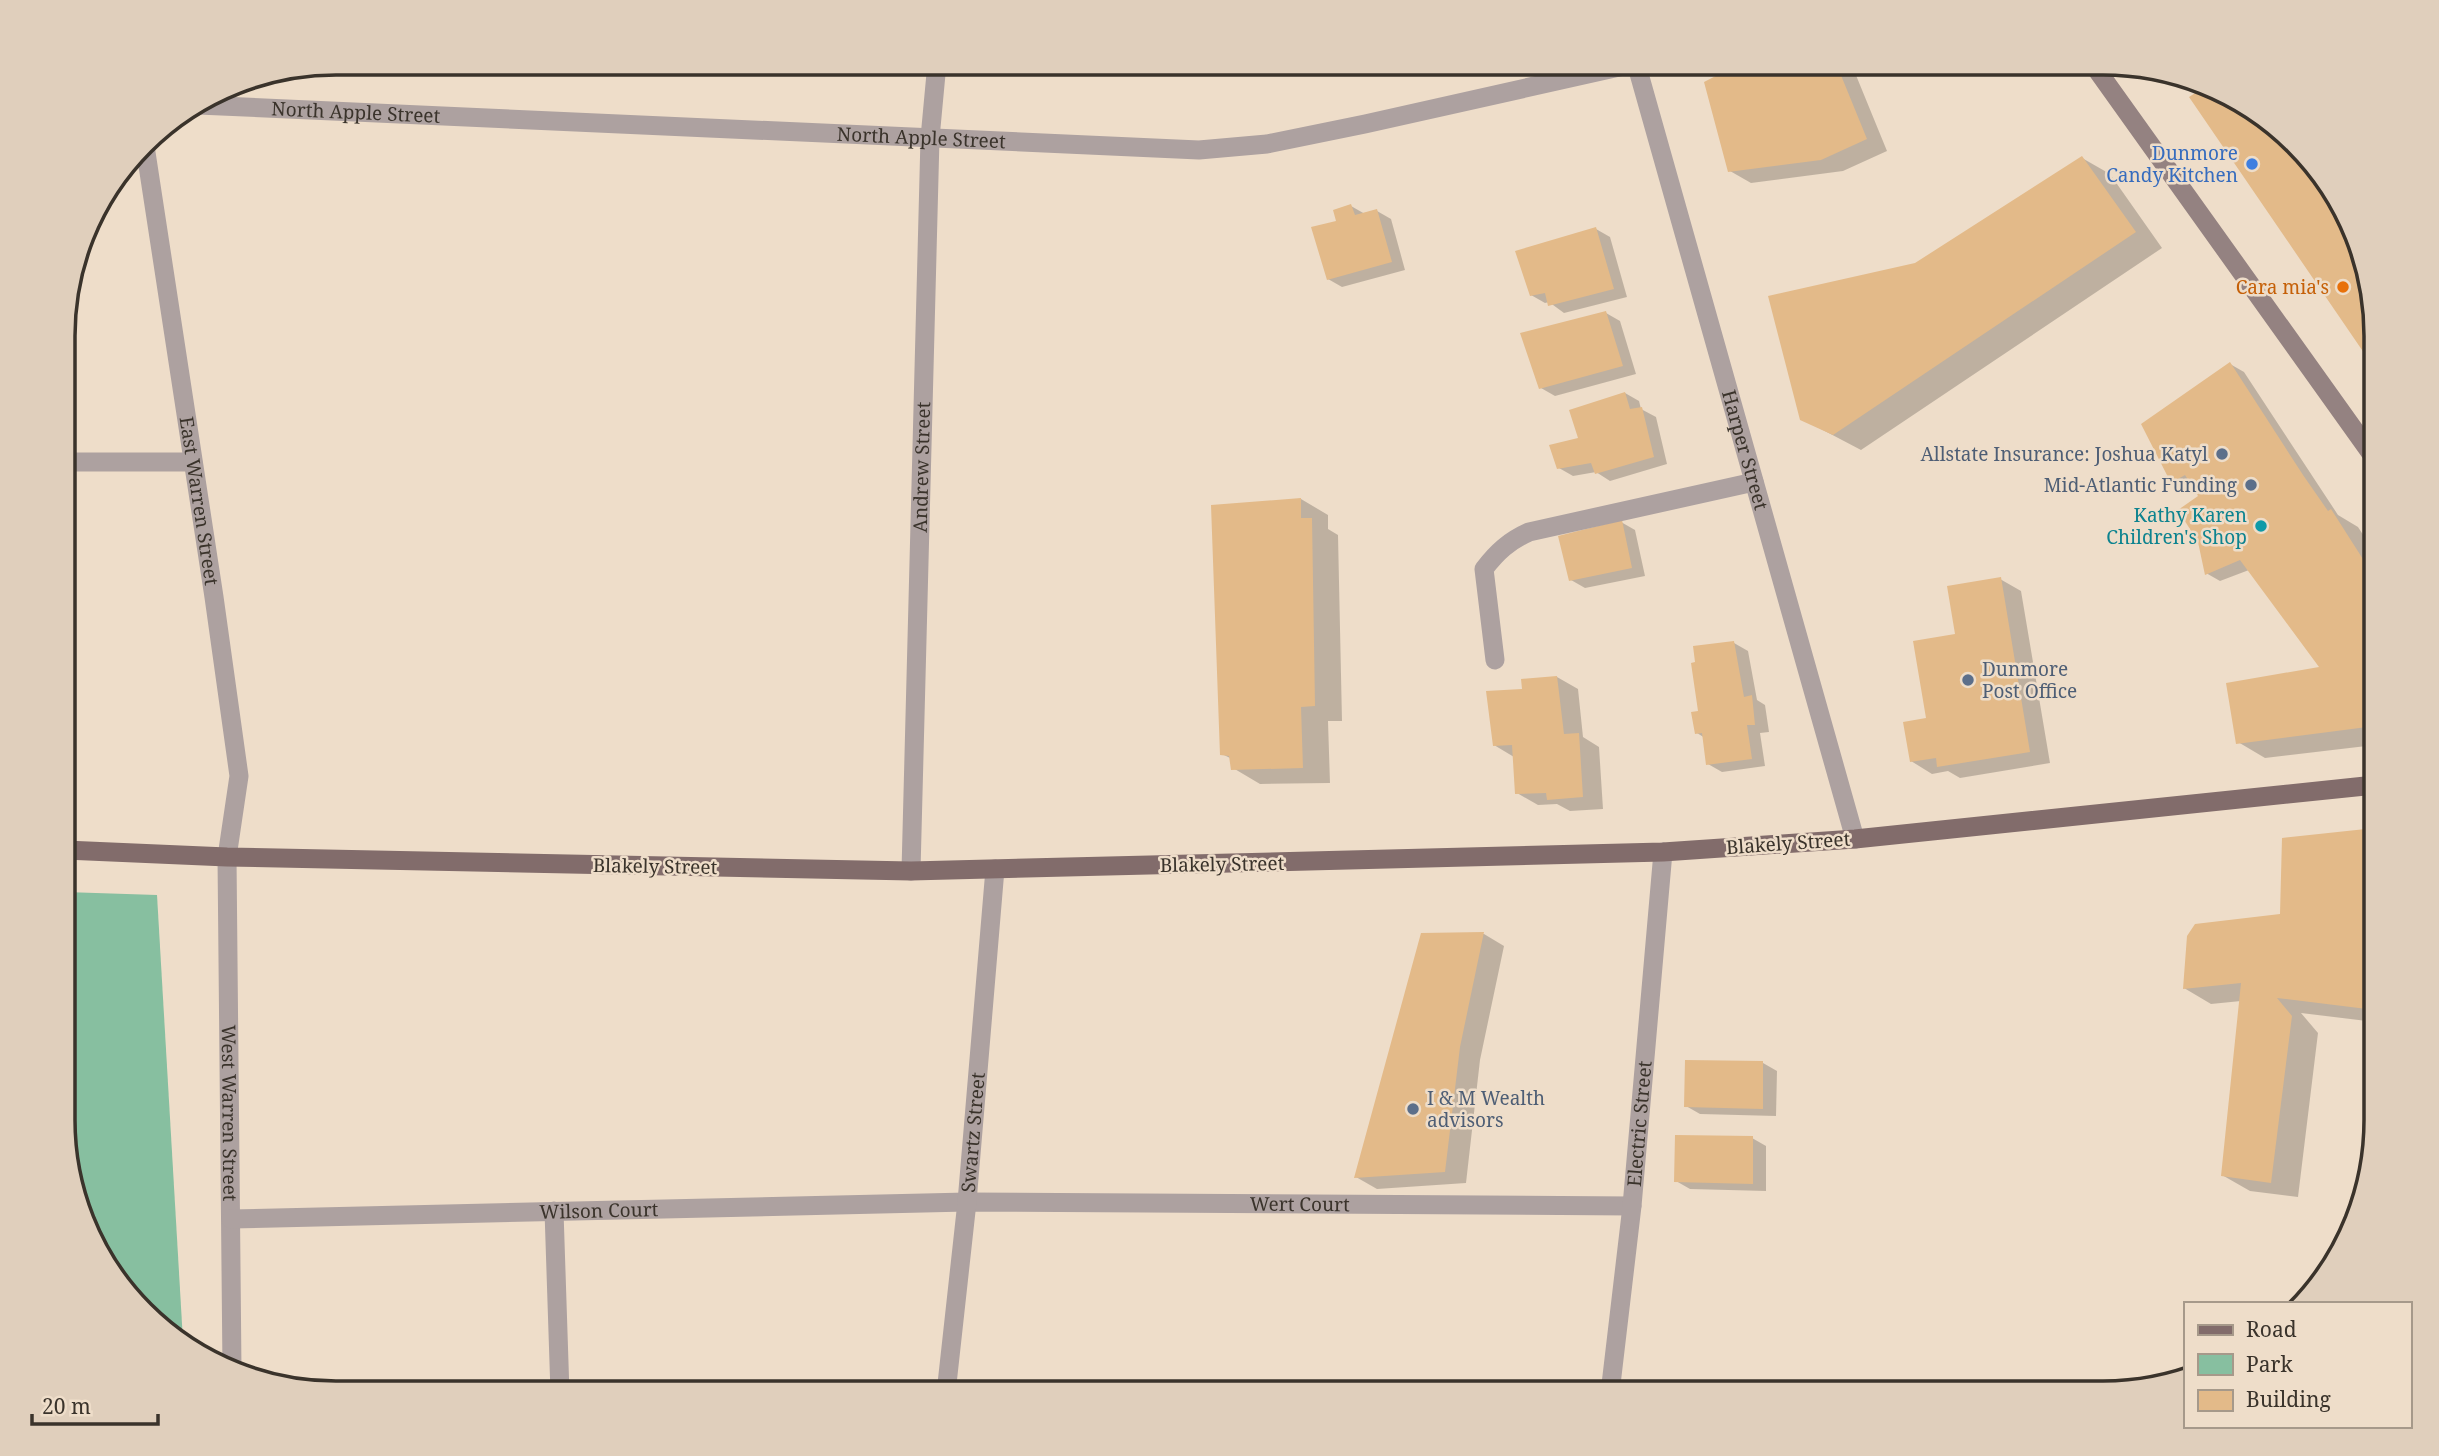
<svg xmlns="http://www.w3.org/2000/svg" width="2439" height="1456" viewBox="0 0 2439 1456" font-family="'Noto Serif',serif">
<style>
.green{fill:#87bfa0}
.shadow{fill:#0003}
.building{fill:#e3ba89}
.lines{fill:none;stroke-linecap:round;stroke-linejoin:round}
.service{stroke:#ada1a0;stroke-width:19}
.minor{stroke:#ada1a0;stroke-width:19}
.secondary{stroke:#948281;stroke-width:19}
.primary{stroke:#826c6b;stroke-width:19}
.shop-dot{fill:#3f7fe0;stroke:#eeddc9;stroke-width:2.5}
.food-dot{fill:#e8710a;stroke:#eeddc9;stroke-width:2.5}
.service-dot{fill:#5c6f8a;stroke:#eeddc9;stroke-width:2.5}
.culture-dot{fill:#0f9aa8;stroke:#eeddc9;stroke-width:2.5}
.labels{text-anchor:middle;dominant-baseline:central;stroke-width:5;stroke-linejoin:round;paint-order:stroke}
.street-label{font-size:19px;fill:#3a332b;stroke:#eeddc9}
.shop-label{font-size:19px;fill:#366cbe;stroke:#eeddc9;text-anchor:end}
.food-label{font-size:19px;fill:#c56008;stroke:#eeddc9;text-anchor:end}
.service-label{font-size:19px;fill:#4e5e75;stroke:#eeddc9;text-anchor:end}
.culture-label{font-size:19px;fill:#0d838f;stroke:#eeddc9;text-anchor:end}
.rim{fill:none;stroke:#3a332b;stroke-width:3.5}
</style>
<rect width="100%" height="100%" fill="#eeddc9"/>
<path class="green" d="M65 892 157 895 183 1341 109 1271 65 1155Z"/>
<path class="shadow" d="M1744 63H1851L1887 151 1843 171 1751 183 1730 171Z
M2208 87 2240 100 2330 185 2362 249 2375 318V366L2192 98Z
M2082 158 2110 174 2162 248 1861 450 1802 419 1915 264Z
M1351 206 1365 214 1377 211 1391 219 1405 270 1342 287 1328 279 1338 222Z
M1596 229 1610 237 1627 297 1564 313 1549 302 1545 303 1531 295Z
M1606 313 1620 321 1636 374 1555 396 1541 388Z
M2230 364 2244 372 2338 515 2358 527 2375 553V745L2265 758 2238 742 2322 668 2249 570 2220 581 2206 573 2201 496 2194 486 2186 490 2172 482Z
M1625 393 1639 401 1641 409 1656 417 1667 464 1610 481 1596 472 1573 476 1559 468 1580 439Z
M1301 499 1328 515V529L1338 535 1342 721H1328L1330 783 1260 784 1233 768 1232 759 1222 754Z
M1621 522 1635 530 1645 576 1585 588 1571 580Z
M2000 579 2021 591 2050 763 1960 778 1948 771 1932 774 1911 761 1957 636Z
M1734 643 1748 651 1757 700 1765 705 1769 732 1760 733 1765 766 1722 772 1708 764 1705 738 1697 733 1700 712Z
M1557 677 1578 689 1583 737 1599 747 1603 809 1570 811 1557 804 1538 805 1517 793 1514 757 1494 745 1524 690Z
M2375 829V1022L2301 1013 2318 1033 2298 1197 2250 1191 2222 1175 2241 1001 2211 1004 2184 988 2282 916 2284 840Z
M1484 934 1504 946 1480 1060 1466 1183 1377 1189 1356 1177 1423 935Z
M1763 1063 1777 1071 1776 1116 1700 1114 1686 1106Z
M1752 1138 1766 1146V1191L1690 1189 1676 1181Z"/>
<path class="building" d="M1741 63H1836L1867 139 1821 160 1728 172 1704 82Z
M2206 86 2240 100 2330 185 2362 249 2375 318V369L2189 97Z
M2082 156 2136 232 1833 435 1800 420 1768 296 1915 263Z
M1351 204 1355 215 1377 209 1392 262 1327 280 1311 227 1336 221 1333 210Z
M1596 227 1614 289 1548 306 1545 293 1530 296 1515 251Z
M1606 311 1623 366 1539 389 1520 333Z
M2230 362 2303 475 2328 511 2331 509 2375 578V726L2236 744 2226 683 2319 667 2240 560 2205 575 2198 542 2178 510 2198 496 2185 475 2171 483 2141 424Z
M1625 392 1630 409 1642 407 1654 457 1595 474 1591 463 1557 469 1549 445 1578 438 1569 410Z
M1301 498V518H1312L1315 706 1301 707 1303 768 1231 770 1229 756 1220 755 1211 505Z
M1622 520 1632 568 1569 581 1558 536Z
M2001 577 2030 752 1937 767 1936 758 1910 762 1903 722 1926 718 1913 641 1955 634 1947 586Z
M1734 641 1744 697 1752 695 1755 725H1747L1752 759 1706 765 1702 733 1695 734 1691 712 1698 711 1691 663 1695 662 1693 646Z
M1557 676 1564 734 1579 733 1583 797 1547 800 1546 793 1515 794 1512 745 1493 746 1486 691 1522 689 1521 679Z
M2375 828V1010L2277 998 2292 1016 2271 1183 2221 1176 2241 983 2183 989 2187 936 2195 924 2280 914 2282 838Z
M1484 932 1460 1047 1445 1172 1354 1178 1421 933Z
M1685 1060 1763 1061V1109L1684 1107Z
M1675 1135 1753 1136V1184L1674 1182Z"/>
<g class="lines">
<path class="service" d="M65 462H193
M1495 660 1484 569C1497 552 1509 541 1529 532L1754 482
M65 1061V1100
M554 1211 560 1393"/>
<g class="minor">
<path id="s1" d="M1636 63 1855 839"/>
<path id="s2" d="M198 105 1199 150 1267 144 1365 124 1637 63"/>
<path id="s3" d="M145 146 214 597 239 776 227 857 232 1370"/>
<path id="s4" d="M911 871 930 138 937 63"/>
<path id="s5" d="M231 1219 967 1202 1632 1206"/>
<path id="s6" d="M946 1393 967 1202 995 869"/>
<path id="s7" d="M1610 1393 1632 1206 1663 852"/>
</g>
<path class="secondary" d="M2092 63 2375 459"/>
<path class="primary" d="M65 850 227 857 911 871 1663 852 1855 839 2375 785"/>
</g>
<circle class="shop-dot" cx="2252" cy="164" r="7"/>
<circle class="food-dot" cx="2343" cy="287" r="7"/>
<g class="service-dot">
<circle cx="2222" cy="454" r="7"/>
<circle cx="2251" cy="485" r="7"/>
<circle cx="1968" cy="680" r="7"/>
<circle cx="1413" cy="1109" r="7"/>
</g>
<circle class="culture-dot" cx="2261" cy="526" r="7"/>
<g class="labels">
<g class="street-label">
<text stroke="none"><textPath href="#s2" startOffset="158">North Apple Street</textPath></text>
<text stroke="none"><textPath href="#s2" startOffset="724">North Apple Street</textPath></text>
<text stroke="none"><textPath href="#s1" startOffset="402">Harper Street</textPath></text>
<text stroke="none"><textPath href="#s4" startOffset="404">Andrew Street</textPath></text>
<text stroke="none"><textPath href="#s3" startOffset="359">East Warren Street</textPath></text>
<text transform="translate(1788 843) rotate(-4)">Blakely Street</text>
<text transform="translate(1222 864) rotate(-1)">Blakely Street</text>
<text transform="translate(655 866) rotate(1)">Blakely Street</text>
<text stroke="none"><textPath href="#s3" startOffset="975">West Warren Street</textPath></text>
<text stroke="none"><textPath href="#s7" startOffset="271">Electric Street</textPath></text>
<text stroke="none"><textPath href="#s6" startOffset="262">Swartz Street</textPath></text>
<text stroke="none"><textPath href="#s5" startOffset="1069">Wert Court</textPath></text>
<text stroke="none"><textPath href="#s5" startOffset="368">Wilson Court</textPath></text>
</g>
<g class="shop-label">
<text x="2238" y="153">Dunmore<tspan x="2238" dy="22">Candy Kitchen</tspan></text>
</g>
<g class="food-label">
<text x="2329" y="287">Cara mia's</text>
</g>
<g class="service-label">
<text x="2208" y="454">Allstate Insurance: Joshua Katyl</text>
<text x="2237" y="485">Mid-Atlantic Funding</text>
<text x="1982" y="669" text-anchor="start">Dunmore<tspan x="1982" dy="22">Post Office</tspan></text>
<text x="1427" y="1098" text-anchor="start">I &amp; M Wealth<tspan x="1427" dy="22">advisors</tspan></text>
</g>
<g class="culture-label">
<text x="2247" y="515">Kathy Karen<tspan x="2247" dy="22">Children's Shop</tspan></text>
</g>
</g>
<path d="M0 0H2439V1456H0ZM336 75H2103A261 261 0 0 1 2364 336V1120A261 261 0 0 1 2103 1381H336A261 261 0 0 1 75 1120V336A261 261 0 0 1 336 75Z" fill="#e0cfbc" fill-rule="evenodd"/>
<path class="rim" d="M336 75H2103A261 261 0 0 1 2364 336V1120A261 261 0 0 1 2103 1381H336A261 261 0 0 1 75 1120V336A261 261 0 0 1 336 75Z"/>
<rect x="2184" y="1302" width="228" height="126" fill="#eeddc9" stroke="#a6998a" stroke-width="2"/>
<rect x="2198" y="1325" width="35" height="10" fill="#826c6b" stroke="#a6998a" stroke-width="2"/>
<text x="2246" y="1337" font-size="21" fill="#3a332b">Road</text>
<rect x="2198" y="1354" width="35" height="21" fill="#87bfa0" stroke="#a6998a" stroke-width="2"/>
<text x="2246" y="1372" font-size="21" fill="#3a332b">Park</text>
<rect x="2198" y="1390" width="35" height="21" fill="#e3ba89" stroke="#a6998a" stroke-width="2"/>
<text x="2246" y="1407" font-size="21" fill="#3a332b">Building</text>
<path d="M32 1414v10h126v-10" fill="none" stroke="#3a332b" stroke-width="3.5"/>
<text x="42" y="1414" font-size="21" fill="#3a332b" stroke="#eeddc9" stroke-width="5" paint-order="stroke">20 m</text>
</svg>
